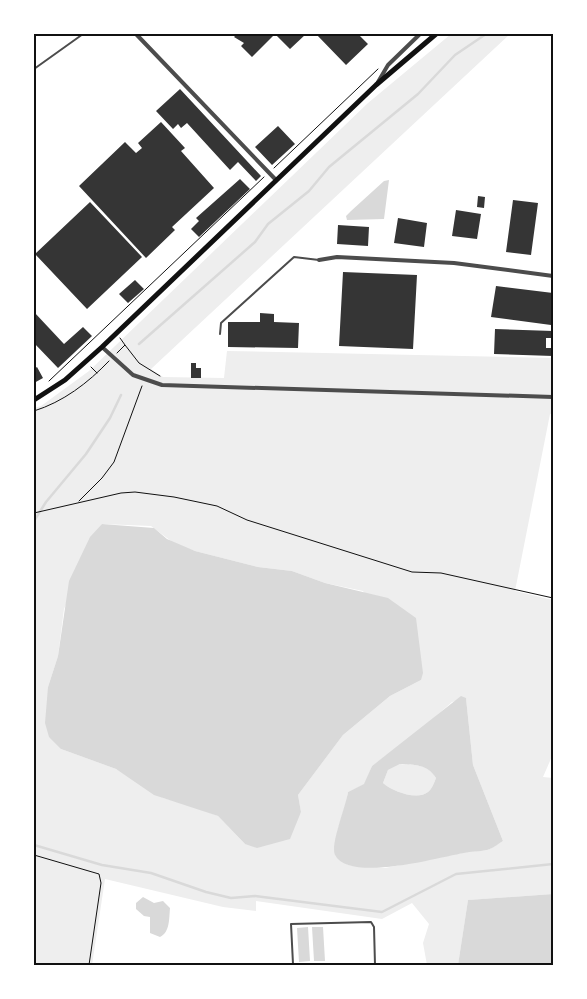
<svg xmlns="http://www.w3.org/2000/svg" width="587" height="999" viewBox="0 0 587 999" font-family="Ubuntu,sans-serif">
<style>
.green{fill:#eee;fill-rule:evenodd}
.water{fill:#d9d9d9;fill-rule:evenodd}
.lines{fill:none;stroke-linecap:round;stroke-linejoin:round}
.stream{stroke:#d9d9d9;stroke-width:2.5}
.building{fill:#353535}
.path{stroke:#111;stroke-width:1}
.service{stroke:#4c4c4c;stroke-width:2}
.minor{stroke:#4c4c4c;stroke-width:4}
.secondary{stroke:#111;stroke-width:5}
.neatline{fill:none;stroke:#111;stroke-width:2}
</style>
<rect width="100%" height="100%" fill="#fff"/>
<path class="green" d="M451 34H510L151 369 163 377 224 378 227 351 553 358V413L550 414 515 591 553 600V754L543 777 553 778V894L468 900 458 965H427L423 943 429 924 412 903 382 919 256 901V911L223 907 105 879 92 965H34V408L41 406 89 371 368 103ZM102 524 151 526 175 544 195 551 258 567 292 571 325 583 363 591 421 680 390 696 343 735 298 795 301 813 245 844 218 816 186 804 163 798 116 769 61 749 48 687 58 656 64 609ZM466 698 473 765 503 841 488 850 467 852 385 868 348 865 335 855C333 834 345 813 348 792L365 784 372 766 419 731 452 702Z
M400 764C415 765 427 764 436 778 434 783 432 789 428 792 417 801 392 791 383 783L388 770Z"/>
<path class="water" d="M389 180 384 219 347 220 346 216 351 211 384 181Z
M102 524 154 528 167 539 195 551 258 567 292 571 325 583 388 598 416 618 423 673 421 680 390 696 343 735 298 795 301 812 290 839 257 848 245 844 218 816 154 795 116 769 61 749 49 737 45 723 48 687 58 656 69 581 90 537Z
M461 696 466 698 473 765 503 841C498 844 492 849 487 850 479 852 471 851 464 853 440 857 349 883 335 855 330 845 346 806 348 792L364 784 372 766ZM400 764C415 765 427 764 436 778 434 783 432 789 428 792 417 801 392 791 383 783L388 770Z
M553 894V965H458L468 900Z
M143 897 154 903 163 901 170 908C169 919 170 932 160 937L150 933V917L144 916 136 909V903Z
M308 927 310 961 299 962 297 928Z
M312 927H323L325 961H314Z"/>
<g class="lines">
<path class="stream" d="M139 344 255 242 268 224 309 191 329 167 418 94 455 55 486 34
M34 521 46 502 86 454 110 418 121 395
M34 845 102 865 151 873 206 892 231 898 255 896 382 912 456 874 553 864"/>
</g>
<path class="building" d="M234 34H306L290 49 275 34 252 57 241 46 244 43 234 37 236 35Z
M316 34H358L368 44 346 65Z
M180 89 261 176 256 181 238 162 230 170 187 123 181 128 178 124 173 129 156 111Z
M161 122 185 148 181 151 214 188 172 227 175 230 146 258 79 186 125 142 136 153 142 148 138 143Z
M278 126 295 144 272 165 255 147Z
M240 179 250 189 199 237 191 229 199 221 196 218Z
M478 196 485 197 484 208 477 207Z
M513 200 538 203 531 255 506 252Z
M90 202 142 257 87 309 35 254Z
M456 210 481 214 477 239 452 236Z
M398 218 427 223 424 247 394 243Z
M338 225 369 227 368 246 337 244Z
M343 272 417 275 413 349 339 346Z
M135 280 144 289 128 303 119 294Z
M496 286 553 293 551 325 491 317Z
M34 312 64 344 83 327 92 336 58 368 34 343Z
M260 313 274 314V322L299 323 298 348 228 347V322H260Z
M495 329 553 331 552 338H546V348H553V356L494 354Z
M191 363H196V368H201V378H191Z
M37 367 43 378 34 383V369Z"/>
<g class="lines">
<path class="path" d="M274 168 378 69
M120 338 125 345
M117 353 125 345 139 363 160 376
M91 367 97 373
M49 381 264 177
M34 411C63 402 88 383 109 361
M79 501 102 478 114 462 142 386
M34 513 121 493 135 492 174 497 217 506 247 520 412 572 441 573 553 598
M34 855 99 874 101 883 89 965"/>
<path class="service" d="M34 69 83 34
M220 334 221 323 294 257 319 260
M295 965 293 964 291 924 371 922 374 927 375 965
M364 965H375"/>
<path class="minor" d="M136 34 276 180
M378 82 388 65 420 34
M319 260 337 257 454 263 553 276
M102 347 133 375 162 385 553 397"/>
<path class="secondary" d="M34 400 65 380 102 347 376 85 436 34"/>
</g>
<rect width="587" height="999" fill="none" stroke="#ffffff" stroke-width="70"/>
<rect x="35" y="35" width="517" height="929" class="neatline"/>
</svg>
